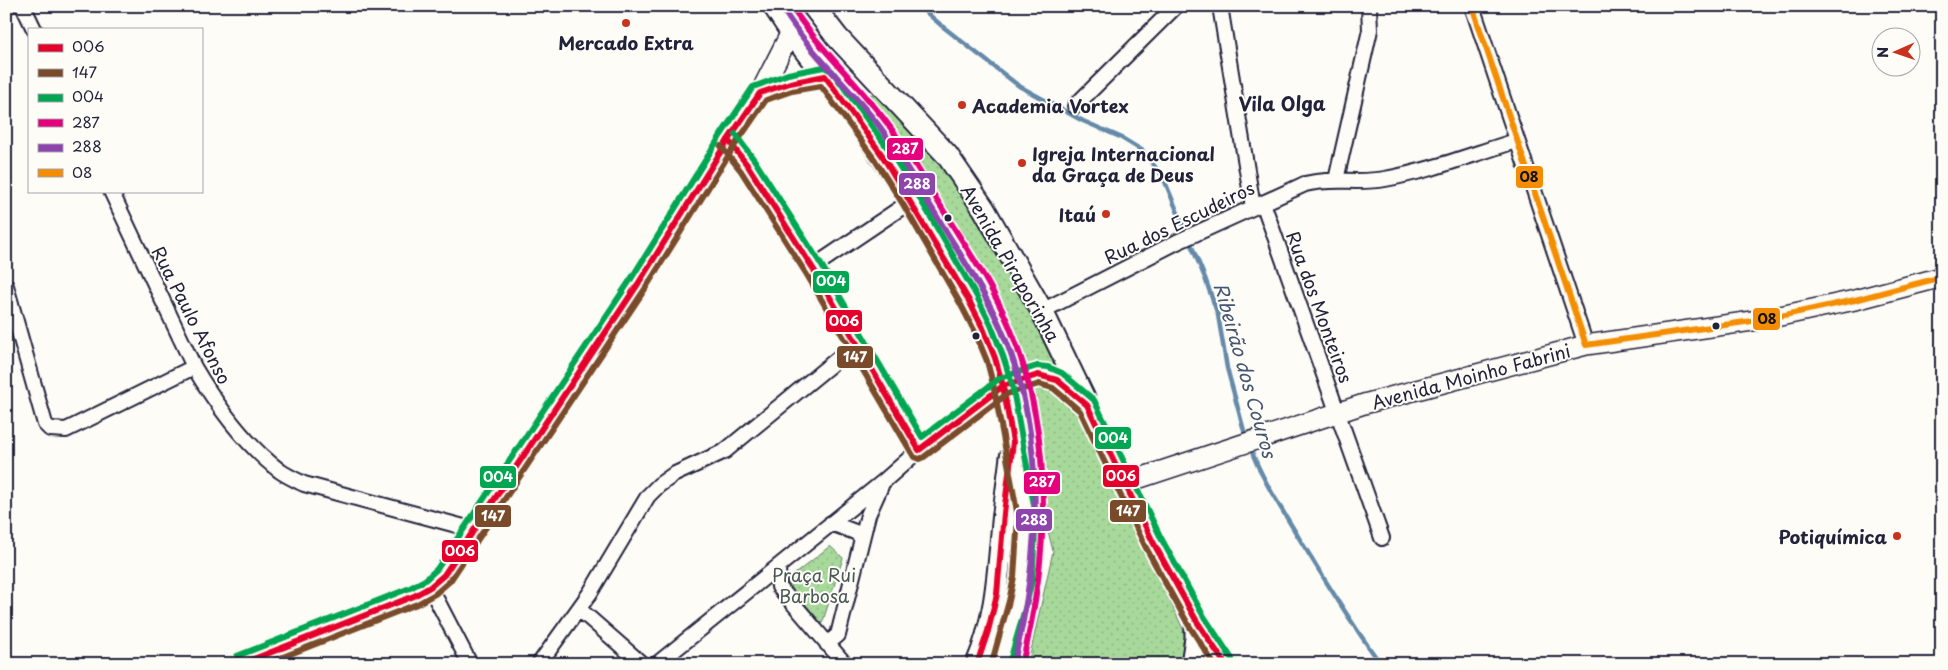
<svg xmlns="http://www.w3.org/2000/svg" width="1948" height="670" viewBox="0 0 1948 670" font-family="'Playpen Sans',sans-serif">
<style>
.park{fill:url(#park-dots);stroke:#647e6a}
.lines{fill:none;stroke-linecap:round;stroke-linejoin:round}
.stream{stroke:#658aa9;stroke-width:4.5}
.street-casing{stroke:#22223b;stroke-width:18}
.secondary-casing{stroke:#22223b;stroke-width:22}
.primary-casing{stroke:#22223b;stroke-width:25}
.street{stroke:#fdfcf7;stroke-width:14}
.secondary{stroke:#fdfcf7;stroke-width:19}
.primary{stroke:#fdfcf7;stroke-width:21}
.bus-1-casing{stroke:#fdfcf7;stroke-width:10}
.bus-2-casing{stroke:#fdfcf7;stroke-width:10}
.bus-3-casing{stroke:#fdfcf7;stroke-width:10}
.bus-4-casing{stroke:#fdfcf7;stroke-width:10}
.bus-5-casing{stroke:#fdfcf7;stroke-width:10}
.bus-6-casing{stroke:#fdfcf7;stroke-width:10}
.bus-1{stroke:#e4002b;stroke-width:6}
.bus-2{stroke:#7a4b2a;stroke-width:6}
.bus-3{stroke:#00a651;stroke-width:6}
.bus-4{stroke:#e5007d;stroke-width:6}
.bus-5{stroke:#8e44ad;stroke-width:6}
.bus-6{stroke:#f48d03;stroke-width:6}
.poi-dot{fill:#c8321e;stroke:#fdfcf7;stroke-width:2}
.bus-dot{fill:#22223b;stroke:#fdfcf7;stroke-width:2}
.labels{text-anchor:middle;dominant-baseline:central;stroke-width:4;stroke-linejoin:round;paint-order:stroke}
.poi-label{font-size:18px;font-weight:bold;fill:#22223b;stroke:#fdfcf7;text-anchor:start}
.street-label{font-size:18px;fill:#22223b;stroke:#fdfcf7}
.park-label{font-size:18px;fill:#4a5958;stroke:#fdfcf7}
.neighbourhood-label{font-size:19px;font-weight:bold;fill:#22223b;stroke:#fdfcf7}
.water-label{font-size:19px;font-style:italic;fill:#445672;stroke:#fdfcf7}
.line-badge{stroke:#fdfcf7;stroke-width:2}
.badge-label{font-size:14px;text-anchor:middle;font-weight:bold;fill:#fff}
.pale-badge-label{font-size:14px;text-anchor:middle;font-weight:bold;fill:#111}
</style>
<defs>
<pattern id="park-dots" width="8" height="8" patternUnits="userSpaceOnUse" patternTransform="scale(1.25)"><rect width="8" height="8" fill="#a7d99a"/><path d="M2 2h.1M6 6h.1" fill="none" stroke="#8fba86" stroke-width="1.8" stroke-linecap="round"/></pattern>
</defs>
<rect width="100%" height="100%" fill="#fdfcf7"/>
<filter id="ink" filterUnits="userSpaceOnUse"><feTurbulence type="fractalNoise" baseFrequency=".02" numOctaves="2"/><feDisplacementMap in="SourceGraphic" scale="10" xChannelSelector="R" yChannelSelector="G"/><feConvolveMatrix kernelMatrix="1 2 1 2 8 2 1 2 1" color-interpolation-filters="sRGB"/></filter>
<g filter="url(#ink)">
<path class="park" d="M870 94 891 100 966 193 1025 294 1109 479 1130 516 1183 629 1186 643 1183 664H1028L1053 551 998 330 860 109Z
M830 546 843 558 822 624 786 581Z"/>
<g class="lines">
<path class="stream" d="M919 6 942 26 1019 86 1083 121 1120 137 1143 151 1163 177 1205 278 1218 315 1227 368 1246 438
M1250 447C1262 480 1282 509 1299 538 1326 581 1351 624 1381 664"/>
<g class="street-casing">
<path id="street" d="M23 6 34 29
M1220 6 1253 207
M1472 6 1586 345
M6 8 8 6
M1075 106 1176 6
M728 140C748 161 761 188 777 212 828 289 873 370 919 450
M1336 180 1370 30 1369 6
M111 191 194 367C217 406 244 444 280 471 287 476 296 480 304 484L475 530
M1263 203 1382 538
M813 267 911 201
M6 286 45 424 50 429 66 430 194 367
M1042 311 1177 242 1305 184C1331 177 1358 184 1385 179 1430 171 1473 154 1516 141
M831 523 855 532 862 538
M778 567 779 587 845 664
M430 587 470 664
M579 609 642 664
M827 644 838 635 868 515 881 486
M539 664 590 593 648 496 659 485 673 475 725 451 857 343
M657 664 884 481 919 450 1003 386"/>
</g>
<g class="secondary-casing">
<path id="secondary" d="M760 93 790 83 825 76
M1125 483 1364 404 1586 345 1766 319 1855 300 1942 277
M240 664 414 596 430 587 444 575 638 284 728 140 760 93 791 32"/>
</g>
<g class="primary-casing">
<path id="primary" d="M774 6 791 32 848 107 902 187 968 299 983 328 995 358 1003 386 1027 516 1023 578 1018 603 1000 664
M813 6 837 37 947 155 984 209 1042 311 1153 542 1196 620 1225 664
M1003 386C1044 371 1048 371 1081 400
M977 664C995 622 998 578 1002 533 1004 508 1008 483 1011 457
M1192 664 1196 638V620"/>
</g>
<use href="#street" class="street"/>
<use href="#secondary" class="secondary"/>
<use href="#primary" class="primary"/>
<g class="bus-1-casing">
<path id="bus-1" d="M728 140 748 166 814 270 919 450 1003 386 1038 375 1057 380 1087 405 1153 542 1196 620 1225 664
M241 664 414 596 430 587 444 575 638 284 728 140 760 93 790 83 825 76 882 155 968 299 983 328 995 358 1003 386 1013 442 1004 513 997 594 988 631 977 664"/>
</g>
<g class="bus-2-casing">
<path id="bus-2" d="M721 146 741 171 807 275 914 457 919 459 924 457 1007 394 1039 384 1053 388 1080 411 1145 546 1188 624 1214 664
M265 664 417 604 435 594 450 581 645 289 735 145 766 100 792 91 821 86 875 160 904 206 960 303 975 332 987 361 994 388 1018 517 1014 577 1009 601 992 662"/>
</g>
<g class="bus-3-casing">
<path id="bus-3" d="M735 134 755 161 822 266 922 437 1000 378 1037 366 1048 367 1062 373 1094 400 1161 538 1203 615 1232 659
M237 656 410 588 425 580 437 569 631 279 721 135 753 87 788 74 824 67 832 71 889 150 919 197 976 295 991 325 1003 356 1012 384 1036 516 1032 580 1026 605 1009 664"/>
</g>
<g class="bus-4-casing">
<path id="bus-4" d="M791 6C819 49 857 82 887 123 910 153 928 186 948 218 969 252 992 286 1008 323 1054 432 1050 551 1022 664"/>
</g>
<g class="bus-5-casing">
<path id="bus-5" d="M784 11C811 54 849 87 880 127 902 158 921 191 941 223 961 256 983 289 999 324 1047 430 1041 552 1014 662"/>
</g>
<g class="bus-6-casing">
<path id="bus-6" d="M1472 6 1586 345 1766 319 1855 300 1942 277"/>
</g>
<use href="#bus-1" class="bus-1"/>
<use href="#bus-2" class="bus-2"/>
<use href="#bus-3" class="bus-3"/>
<use href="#bus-4" class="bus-4"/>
<use href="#bus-5" class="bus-5"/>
<use href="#bus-6" class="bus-6"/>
</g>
</g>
<g class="poi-dot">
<circle cx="626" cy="23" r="5"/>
<circle cx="962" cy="105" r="5"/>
<circle cx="1022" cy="163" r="5"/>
<circle cx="1106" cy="214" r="5"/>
<circle cx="1897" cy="536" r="5"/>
</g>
<g class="bus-dot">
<circle cx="948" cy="218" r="4.5"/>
<circle cx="1716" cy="326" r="4.5"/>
<circle cx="976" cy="336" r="4.5"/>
</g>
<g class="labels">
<g class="poi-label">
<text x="626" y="42" text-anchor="middle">Mercado Extra</text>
<text x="972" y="105">Academia Vortex</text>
<text x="1032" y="153">Igreja Internacional<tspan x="1032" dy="21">da Graça de Deus</tspan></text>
<text x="1096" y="214" text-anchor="end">Itaú</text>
<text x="1887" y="536" text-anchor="end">Potiquímica</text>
</g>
<g class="street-label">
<text transform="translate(1179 222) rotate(-26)">Rua dos Escudeiros</text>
<text transform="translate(1011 263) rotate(60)">Avenida Piraporinha</text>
<text transform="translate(1320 307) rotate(70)">Rua dos Monteiros</text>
<text transform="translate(192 315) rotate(63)">Rua Paulo Afonso</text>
<text transform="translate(1471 376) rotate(-15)">Avenida Moinho Fabrini</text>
</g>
<g class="park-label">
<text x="814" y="574">Praça Rui<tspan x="814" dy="21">Barbosa</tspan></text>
</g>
<g class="neighbourhood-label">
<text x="1282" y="103">Vila Olga</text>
</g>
<g class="water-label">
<text transform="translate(1246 370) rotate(74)">Ribeirão dos Couros</text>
</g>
</g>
<g class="line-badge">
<rect x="886" y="137" width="38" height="24" rx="5" fill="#e5007d"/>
<rect x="1515" y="165" width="29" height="24" rx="5" fill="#f48d03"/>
<rect x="898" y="172" width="38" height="24" rx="5" fill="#8e44ad"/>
<rect x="812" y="270" width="38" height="24" rx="5" fill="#00a651"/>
<rect x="1752" y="307" width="29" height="24" rx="5" fill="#f48d03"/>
<rect x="825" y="309" width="38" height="24" rx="5" fill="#e4002b"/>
<rect x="836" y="345" width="38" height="24" rx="5" fill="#7a4b2a"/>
<rect x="1094" y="426" width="38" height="24" rx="5" fill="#00a651"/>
<rect x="1102" y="464" width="38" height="24" rx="5" fill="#e4002b"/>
<rect x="479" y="465" width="38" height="24" rx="5" fill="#00a651"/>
<rect x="1023" y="471" width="38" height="24" rx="5" fill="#e5007d"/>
<rect x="1109" y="499" width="38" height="24" rx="5" fill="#7a4b2a"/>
<rect x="474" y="504" width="38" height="24" rx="5" fill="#7a4b2a"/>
<rect x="1015" y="508" width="38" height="24" rx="5" fill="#8e44ad"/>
<rect x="441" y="539" width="38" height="24" rx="5" fill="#e4002b"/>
</g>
<g class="badge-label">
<text x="905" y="154">287</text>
<text x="917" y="189">288</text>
<text x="831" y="286">004</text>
<text x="844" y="326">006</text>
<text x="855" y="362">147</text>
<text x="1113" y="443">004</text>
<text x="1121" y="481">006</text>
<text x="498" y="482">004</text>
<text x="1042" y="487">287</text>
<text x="1128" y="516">147</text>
<text x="493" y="521">147</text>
<text x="1034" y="525">288</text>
<text x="460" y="556">006</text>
</g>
<g class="pale-badge-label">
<text x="1529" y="182">08</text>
<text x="1767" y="324">08</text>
</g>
<rect width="1948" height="670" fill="none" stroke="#fdfcf7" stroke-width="25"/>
<rect x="12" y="12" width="1923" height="645" fill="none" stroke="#22223b" stroke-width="2" filter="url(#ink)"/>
<rect x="28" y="28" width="175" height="165" fill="#fdfcf7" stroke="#a5a5ac"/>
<rect x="38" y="44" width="25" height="8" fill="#e4002b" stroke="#a5a5ac"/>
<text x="72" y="52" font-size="15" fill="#22223b">006</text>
<rect x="38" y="69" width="25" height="8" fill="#7a4b2a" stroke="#a5a5ac"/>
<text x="72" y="78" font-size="15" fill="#22223b">147</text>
<rect x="38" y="94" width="25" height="8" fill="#00a651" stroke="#a5a5ac"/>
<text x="72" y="102" font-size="15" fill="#22223b">004</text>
<rect x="38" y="119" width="25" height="8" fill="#e5007d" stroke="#a5a5ac"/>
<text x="72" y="128" font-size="15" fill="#22223b">287</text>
<rect x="38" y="144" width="25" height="8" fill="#8e44ad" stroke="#a5a5ac"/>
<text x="72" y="152" font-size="15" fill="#22223b">288</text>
<rect x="38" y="169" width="25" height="8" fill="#f48d03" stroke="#a5a5ac"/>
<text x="72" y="178" font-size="15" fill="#22223b">08</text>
<g transform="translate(1896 52) rotate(268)"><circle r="24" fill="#fdfcf7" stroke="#a5a5ac"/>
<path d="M0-4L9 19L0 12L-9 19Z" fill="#c8321e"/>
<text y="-8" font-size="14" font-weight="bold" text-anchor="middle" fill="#22223b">N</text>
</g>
</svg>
